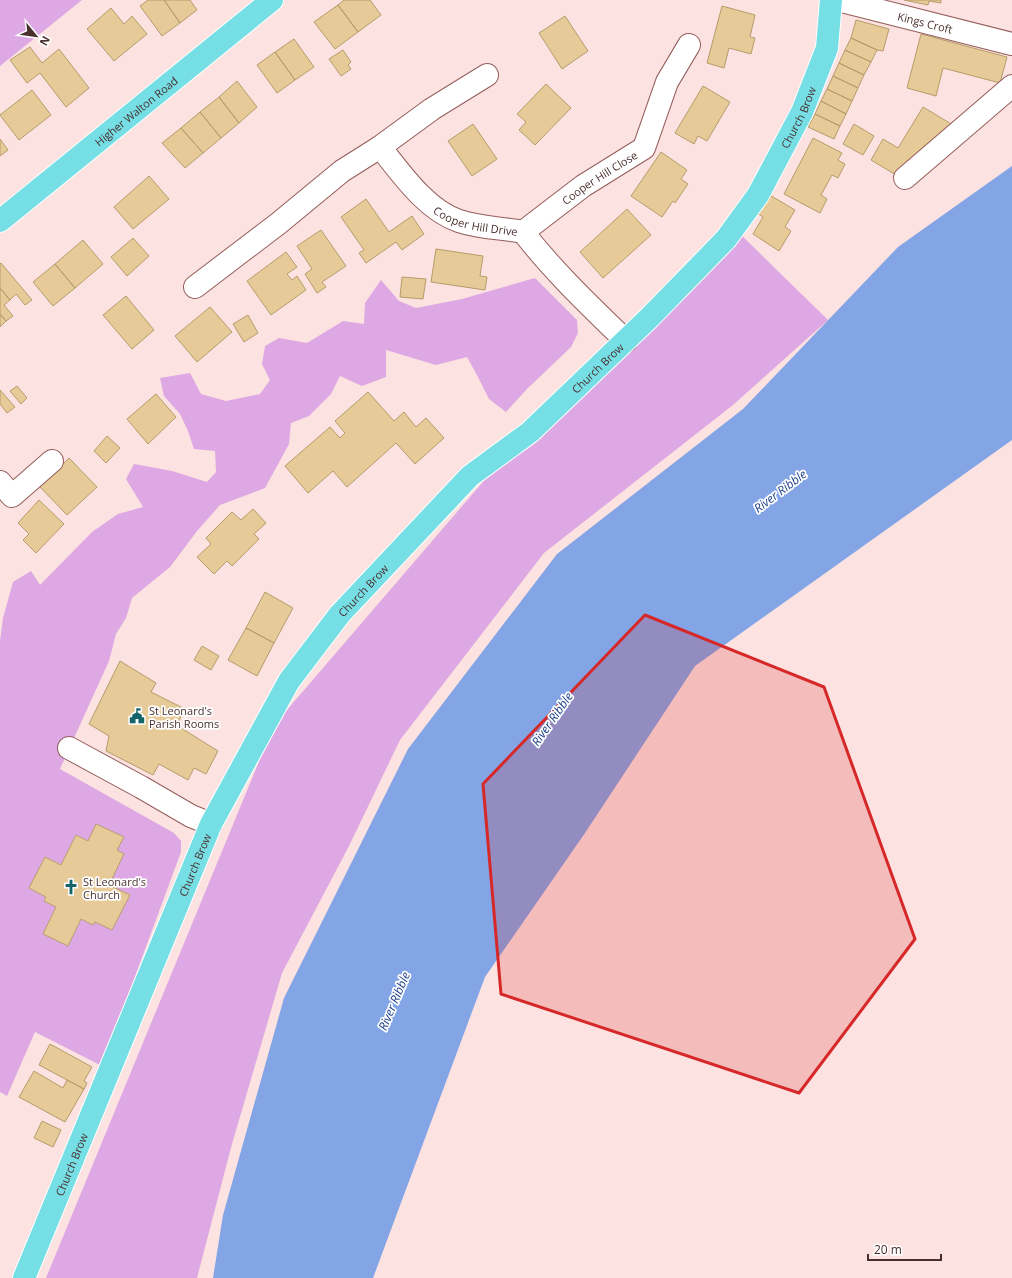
<svg xmlns="http://www.w3.org/2000/svg" width="1012" height="1278" viewBox="0 0 1012 1278" font-family="'Open Sans',sans-serif">
<style>
.green{fill:#dda8e3;fill-rule:evenodd}
.water{fill:#83a5e6}
.building{fill:#e6ca98;stroke:#b69c6b}
.lines{fill:none;stroke-linecap:round;stroke-linejoin:round}
.minor-casing{stroke:#945d5b;stroke-width:24}
.major-casing{stroke:#fff;stroke-width:24}
.minor{stroke:#fff;stroke-width:22}
.major{stroke:#76dee5;stroke-width:22}
.marked{fill:#d62828;fill-opacity:0.2;stroke:#d62828;stroke-width:3;stroke-linejoin:round}
.labels{text-anchor:middle;dominant-baseline:central;stroke-width:3.5;stroke-linejoin:round;paint-order:stroke}
.street-label{font-size:11px;fill:#49302f;stroke:#fff}
.poi-label{font-size:11px;fill:#49302f;stroke:#fff;text-anchor:start}
.water-label{font-size:12px;font-style:italic;fill:#1a3e89;stroke:#fff}
</style>
<rect width="100%" height="100%" fill="#fce2e0"/>
<path class="green" d="M0 0H82L0 66Z
M732 226 828 320 733 405 544 553 400 740 349 846 282 973 232 1144 197 1278H46L274 725 488 476Z
M535 278 577 320 578 333 571 347 527 389 506 412 489 399 478 377 467 357 436 365 386 350V377L362 386 340 376 331 394 309 416 291 423 289 444 265 488 220 505 197 531 170 567 132 598 126 618 116 634 109 661 60 769 174 833 181 841V852L102 1066 35 1032 7 1096 0 1092V641L3 618 13 582 31 571 40 585 92 532 118 514 143 507 126 479 134 464 172 471 207 482 216 472 215 451 194 449 188 431 180 414 164 396 160 378 190 373 201 394 226 401 260 394 270 380 262 364 265 346 279 338 307 343 343 321 364 324 365 303 381 280 399 301 416 308 462 299ZM96 824 124 837 117 850 109 885 130 895 112 930 95 922 93 925 81 919 68 946 43 934 56 907 44 901 46 897 29 888 45 857 61 865 76 835 88 841Z"/>
<path class="water" d="M1012 166V440L695 666 585 833 485 977 373 1278H213L223 1215 284 998 408 749 557 554 743 409 898 247Z"/>
<path class="building" d="M148 0H164L180 23 162 36 140 6Z
M164 0H190L197 10 180 23Z
M344 0H370L381 15 358 32 338 5Z
M904 0H941V3L929 1 928 5Z
M338 5 358 32 335 49 314 22Z
M722 6 755 15 750 37 755 38 751 54 729 48 724 68 707 63Z
M111 8 124 24 132 16 147 34 114 61 87 29Z
M565 16 588 51 562 69 539 33Z
M856 20 889 29 883 51 877 50 851 38Z
M921 34 1007 57 1000 83 943 68 936 96 907 88Z
M851 38 877 50 871 62 845 50Z
M294 39 314 67 295 80 275 52Z
M30 47 42 63 59 49 89 88 66 107 40 73 27 83 10 60Z
M343 50 351 62 348 65 351 69 341 76 329 59Z
M845 50 871 62 864 75 839 63Z
M275 52 295 80 277 93 257 65Z
M839 63 864 75 858 88 833 76Z
M833 76 858 88 852 101 827 89Z
M237 81 257 107 239 123 219 97Z
M546 84 571 108 535 145 519 130 526 122 517 114Z
M703 86 730 102 707 141 698 136 694 144 675 133Z
M827 89 852 101 846 114 821 101Z
M32 90 51 115 19 140 0 115Z
M219 97 239 123 221 138 200 112Z
M821 101 846 114 840 126 815 114Z
M923 107 953 125 896 175 871 160 883 139 898 148Z
M200 112 221 138 203 153 181 128Z
M815 114 840 126 834 139 808 127Z
M473 124 497 159 472 176 448 141Z
M854 124 874 136 863 155 843 144Z
M181 128 203 153 185 168 162 143Z
M813 138 842 153 838 160 845 164 838 178 832 175 821 195 827 199 820 213 784 194Z
M0 139 8 150 0 156Z
M661 152 687 170 681 179 688 184 675 203 673 201 662 217 631 196Z
M149 176 169 199 133 229 114 207Z
M768 194 795 210 785 227 791 231 779 251 753 234 763 217 757 213Z
M366 199 389 232 412 216 424 234 402 250 396 242 366 263 359 253 364 250 341 217Z
M627 209 651 235 603 278 580 252Z
M321 230 346 266 322 282 326 287 317 293 305 274 312 269 297 246Z
M133 238 149 256 127 276 111 257Z
M83 240 103 264 75 288 55 264Z
M436 249 483 256 480 276 487 277 485 290 431 282Z
M286 252 297 267 287 274 292 280 297 276 306 290 271 315 247 281Z
M1 263 32 300 25 305 16 294 10 300 0 288V264Z
M55 264 75 288 53 306 33 282Z
M402 277 426 279 423 299 400 297Z
M0 288 10 300 4 305 13 316 6 321 0 314Z
M126 296 154 330 132 349 103 315Z
M210 307 232 332 197 362 175 336Z
M0 314 6 321 0 327Z
M248 315 258 333 244 342 233 324Z
M17 386 27 398 21 404 10 391Z
M0 390 15 407 7 413 0 404Z
M368 392 394 421 404 412 416 427 426 418 444 438 415 464 396 443 347 487 333 471 308 493 285 466 330 427 340 438 345 433 335 421Z
M156 394 176 417 148 444 127 419Z
M107 436 120 448 106 463 94 451Z
M69 458 97 487 67 515 40 487Z
M39 500 64 524 36 553 23 540 29 534 18 523Z
M253 509 266 523 254 534 259 539 232 566 227 561 214 574 197 557 211 544 206 538 232 512 241 520Z
M265 592 293 608 274 643 246 628Z
M246 628 274 643 257 676 228 660Z
M202 646 219 656 211 670 194 660Z
M120 661 156 683 151 692 183 708 178 726 218 751 206 774 194 768 188 780 159 764 153 775 106 751 109 736 89 724Z
M96 824 124 837 117 850 124 854 109 885 130 895 112 930 95 922 93 925 81 919 68 946 43 934 56 907 44 901 46 897 29 888 45 857 61 865 76 835 88 841Z
M50 1044 92 1067 84 1081 87 1083 84 1089 39 1065Z
M34 1071 63 1088 67 1080 84 1089 65 1122 19 1097Z
M42 1121 61 1130 53 1147 34 1138Z"/>
<g class="lines">
<g class="minor-casing">
<g id="minor">
<path id="s1" d="M838 0 1012 44"/>
<path id="s2" d="M487 75 432 109 380 147C401 173 426 210 459 221 480 228 502 228 523 232 554 272 590 306 626 341"/>
<path d="M905 178 1012 86"/>
<path id="s3" d="M523 232 583 186 644 148 667 82 689 45"/>
<path d="M195 287 279 223 342 171 380 147"/>
<path d="M0 482 12 496 52 461"/>
<path d="M69 748 141 787 191 816 211 824"/>
</g>
</g>
<g class="major-casing">
<g id="major">
<path id="s4" d="M0 221 272 0"/>
<path id="s5" d="M24 1278 211 824 289 681 340 614 470 476 530 432 650 317 726 239 758 195 802 112 827 48 831 0"/>
</g>
</g>
<use href="#minor" class="minor"/>
<use href="#major" class="major"/>
</g>
<path class="marked" d="M645 615 824 687 915 939 799 1093 501 994 483 784Z"/>
<defs>
<g id="civic-bare" transform="scale(1.2)"><path d="M-.6-6.5H3V-4.5H.6V-3L4-1V1h2V6H-6V1h2V-1L-.6-3ZM-1.2 2.5V6h2.4V2.5Z" fill="#156469" stroke="#fff" stroke-width="2.5" paint-order="stroke"/></g>
<g id="church-bare" transform="scale(1.2)"><path d="M-1.2-6h2.4v3.5h3.3v2.4h-3.3V6h-2.4V-.1h-3.3v-2.4h3.3Z" fill="#156469" stroke="#fff" stroke-width="2.5" paint-order="stroke"/></g>
</defs>
<g fill-rule="evenodd">
<use href="#civic-bare" x="137" y="716"/>
<use href="#church-bare" x="71" y="887"/>
</g>
<g class="labels">
<g class="street-label">
<text stroke="none"><textPath href="#s1" startOffset="90">Kings Croft</textPath></text>
<text stroke="none"><textPath href="#s4" startOffset="175">Higher Walton Road</textPath></text>
<text stroke="none"><textPath href="#s5" startOffset="1419">Church Brow</textPath></text>
<text stroke="none"><textPath href="#s3" startOffset="94">Cooper Hill Close</textPath></text>
<text stroke="none"><textPath href="#s2" startOffset="255">Cooper Hill Drive</textPath></text>
<text stroke="none"><textPath href="#s5" startOffset="1095">Church Brow</textPath></text>
<text stroke="none"><textPath href="#s5" startOffset="771">Church Brow</textPath></text>
<text stroke="none"><textPath href="#s5" startOffset="447">Church Brow</textPath></text>
<text stroke="none"><textPath href="#s5" startOffset="123">Church Brow</textPath></text>
</g>
<g class="poi-label">
<text x="149" y="710">St Leonard's<tspan x="149" dy="13">Parish Rooms</tspan></text>
<text x="83" y="881">St Leonard's<tspan x="83" dy="13">Church</tspan></text>
</g>
<g class="water-label">
<text transform="translate(780 491) rotate(-37)">River Ribble</text>
<text transform="translate(552 719) rotate(-55)">River Ribble</text>
<text transform="translate(394 1001) rotate(-67)">River Ribble</text>
</g>
</g>
<g transform="translate(36 36) rotate(119)" stroke="#ffffff" stroke-width="3" paint-order="stroke">
<path d="M0-3L7 15L0 10L-7 15Z" fill="#49302f"/>
<text y="-6" font-size="11" font-weight="bold" text-anchor="middle" fill="#49302f">N</text>
</g>
<path d="M868 1254v6h73v-6" fill="none" stroke="#49302f" stroke-width="2"/>
<text x="874" y="1254" font-size="12" fill="#49302f" stroke="#ffffff" stroke-width="3" paint-order="stroke">20 m</text>
</svg>
